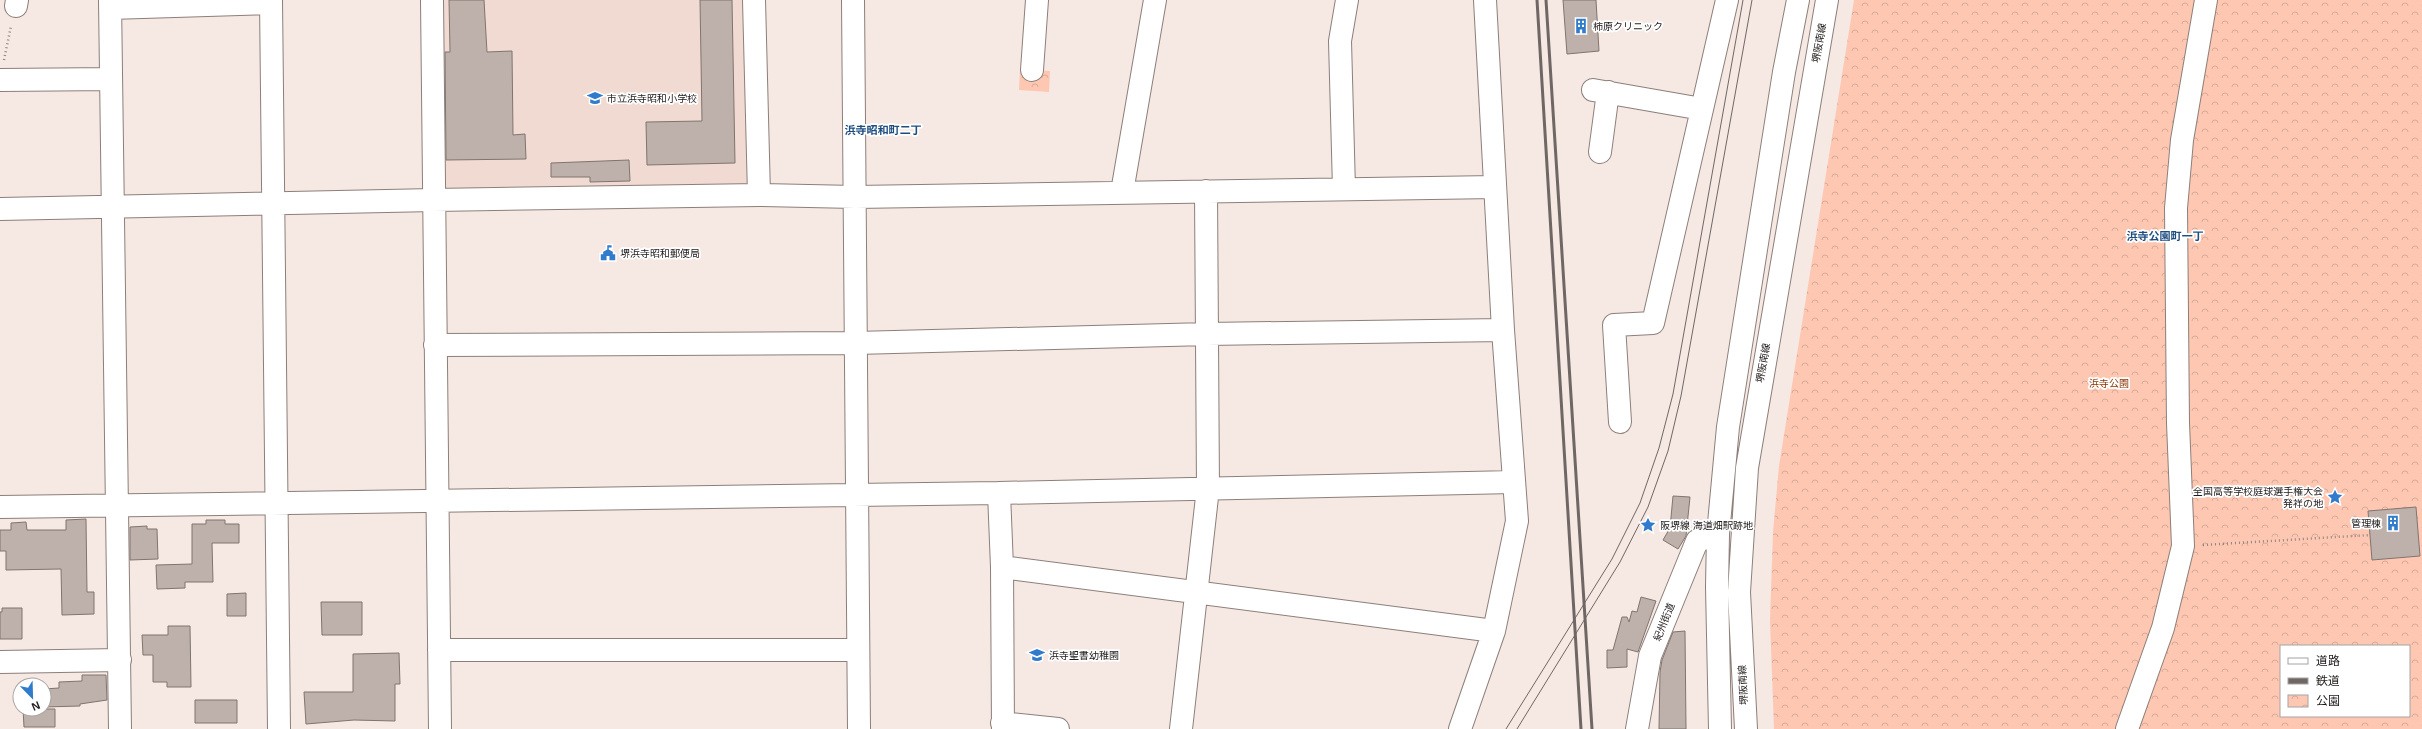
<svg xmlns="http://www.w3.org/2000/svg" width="2422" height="729" viewBox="0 0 2422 729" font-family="Helvetica,'Noto Sans JP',sans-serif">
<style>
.built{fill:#f0dad1}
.park{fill:url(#park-crowns);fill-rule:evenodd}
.building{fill:#beb1ab;stroke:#80746f}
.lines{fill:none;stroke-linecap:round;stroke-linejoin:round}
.minor-casing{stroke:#8c7f7a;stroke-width:24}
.major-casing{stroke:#8c7f7a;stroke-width:24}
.path{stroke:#8e8582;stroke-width:2.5;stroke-dasharray:1 3;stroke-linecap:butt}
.minor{stroke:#fff;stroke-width:22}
.major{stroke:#fff;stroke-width:22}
.tram{stroke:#6f6764;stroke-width:1}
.rail{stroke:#6f6764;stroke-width:3}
.labels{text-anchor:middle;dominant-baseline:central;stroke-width:3.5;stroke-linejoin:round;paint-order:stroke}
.poi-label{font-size:10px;fill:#201b1a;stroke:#fff;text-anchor:start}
.street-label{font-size:10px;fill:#201b1a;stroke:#fff}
.park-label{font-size:10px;fill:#8c3402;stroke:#fff}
.neighbourhood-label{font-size:11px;font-weight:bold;fill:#1e4d80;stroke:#fff}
</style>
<defs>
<pattern id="park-crowns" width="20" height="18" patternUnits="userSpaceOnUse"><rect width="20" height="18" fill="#fec7b2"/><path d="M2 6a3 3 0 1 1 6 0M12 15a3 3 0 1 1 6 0" fill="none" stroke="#d9aa98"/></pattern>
</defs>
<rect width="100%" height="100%" fill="#f6e8e3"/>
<path class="built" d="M432 0H754L759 195 434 200Z"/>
<path class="park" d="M1854 0H2422V729H1774L1770 620 1773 532 1779 466ZM2281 646H2409V716H2281Z
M1020 69 1050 71 1049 92 1019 90Z"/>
<path class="building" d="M449 0H484L487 52 512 51 513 135 525 134 526 159 446 160 445 52H450Z
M700 0H732L735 163 647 165 646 122 702 121Z
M1563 0H1596L1599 51 1567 54Z
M629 160 630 181 590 182V177H551V163Z
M1673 496 1690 497 1686 536 1678 549 1663 540 1670 528Z
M2416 507 2420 556 2372 560 2368 511Z
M86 519 87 592H94V614L62 615 61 569 6 570V551H0V530H11V523L26 522 27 530H66V520Z
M206 520H225V524H239V543H212L213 582H185V588L157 589 156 565 192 564V524H206Z
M147 526V529H157L158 559 130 560V527Z
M246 593V616H227V594Z
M1641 597 1656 601 1638 652 1627 649V667L1607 668V650H1613L1622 617H1627L1629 622 1632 611 1637 612Z
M321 602H362V635H322Z
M2 608H22V639H0V612H2Z
M168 626H190L191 687H167V682H153V655H143L142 635H168Z
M1685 631 1686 729H1659L1660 672 1662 660 1673 632Z
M399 653 400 684H395V721L354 720 306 724 304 692H353V654Z
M82 675H106L107 700 80 704V706L44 707V689L59 688V682L82 681Z
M195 700H237V723H195Z
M23 709H55V727H24Z"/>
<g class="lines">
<g class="minor-casing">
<path id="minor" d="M110 0 120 729
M271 0 279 729
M432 0 440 729
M754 0 759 195
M853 0 859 729
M16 6 17 0
M110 8 271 3
M1032 70 1037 0
M0 80 111 79
M1593 90 1702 109
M1600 152 1608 92
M1344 189 1340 41 1347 0
M1122 192 1155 0
M0 209 434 200 759 195 855 197 1495 187
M435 345 856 343 1207 334 1503 330
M1620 422 1614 325 1653 323 1727 0
M999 493 1002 567 1003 729
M0 507 999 493 1514 482
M1002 567 1494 631
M439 650H858
M0 662 120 660
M1002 723 1058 729
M1181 729 1208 488 1206 191
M1460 729 1494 631 1517 521 1503 330 1485 0
M1637 729 1650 656 1697 541 1718 534
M2127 729 2163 628 2183 546 2178 423 2176 208 2182 140 2206 0"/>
</g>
<g class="major-casing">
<path id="major" d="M1720 729 1717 587 1718 534 1728 427 1784 72 1798 0
M1746 729 1739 592 1747 468 1827 0"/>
</g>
<path class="path" d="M4 60 11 26
M2203 545 2370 535"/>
<use href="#minor" class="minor"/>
<use href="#major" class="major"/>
<path class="tram" d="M1506 729 1612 559 1640 503 1659 448 1673 394 1743 0
M1517 729 1620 562 1648 507 1668 451 1681 396 1752 0"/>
<path class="rail" d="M1537 0 1581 729
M1546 0 1592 729"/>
</g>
<defs>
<g id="building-bare" transform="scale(1.2)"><path d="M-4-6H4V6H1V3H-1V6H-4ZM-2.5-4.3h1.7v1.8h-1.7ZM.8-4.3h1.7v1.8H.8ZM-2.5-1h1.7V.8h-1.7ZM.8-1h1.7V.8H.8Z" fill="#307bcb" stroke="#fff" stroke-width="2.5" paint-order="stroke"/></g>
<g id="school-bare" transform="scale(1.2)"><path d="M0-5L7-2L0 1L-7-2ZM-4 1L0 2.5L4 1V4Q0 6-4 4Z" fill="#307bcb" stroke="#fff" stroke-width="2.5" paint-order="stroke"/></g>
<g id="civic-bare" transform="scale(1.2)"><path d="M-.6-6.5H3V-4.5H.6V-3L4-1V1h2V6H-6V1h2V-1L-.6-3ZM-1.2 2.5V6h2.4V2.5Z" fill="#307bcb" stroke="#fff" stroke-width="2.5" paint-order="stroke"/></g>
<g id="sight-bare" transform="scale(1.2)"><path d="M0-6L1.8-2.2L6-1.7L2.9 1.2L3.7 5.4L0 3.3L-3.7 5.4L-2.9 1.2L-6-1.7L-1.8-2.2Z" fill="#307bcb" stroke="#fff" stroke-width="2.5" paint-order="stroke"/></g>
</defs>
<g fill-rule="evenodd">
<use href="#building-bare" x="1581" y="26"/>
<use href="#school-bare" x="595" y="98"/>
<use href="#civic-bare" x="608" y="253"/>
<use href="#sight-bare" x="2335" y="497"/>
<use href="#building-bare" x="2393" y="523"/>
<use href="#sight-bare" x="1648" y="525"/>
<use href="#school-bare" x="1037" y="655"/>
</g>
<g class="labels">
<g class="poi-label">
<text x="1593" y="26">柿原クリニック</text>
<text x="607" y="98">市立浜寺昭和小学校</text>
<text x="620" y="253">堺浜寺昭和郵便局</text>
<text x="2323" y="491" text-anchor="end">全国高等学校庭球選手権大会<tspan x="2323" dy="12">発祥の地</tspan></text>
<text x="2381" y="523" text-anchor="end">管理棟</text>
<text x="1660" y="525">阪堺線 海道畑駅跡地</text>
<text x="1049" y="655">浜寺聖書幼稚園</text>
</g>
<g class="street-label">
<text transform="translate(1819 43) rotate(-80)">堺阪南線</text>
<text transform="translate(1763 363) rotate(-80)">堺阪南線</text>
<text transform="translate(1664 622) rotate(-68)">紀州街道</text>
<text transform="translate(1743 685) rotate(-93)">堺阪南線</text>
</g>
<g class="park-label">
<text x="2109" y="383">浜寺公園</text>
</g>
<g class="neighbourhood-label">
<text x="883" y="130">浜寺昭和町二丁</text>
<text x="2165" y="236">浜寺公園町一丁</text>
</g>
</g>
<rect x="2280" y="645" width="130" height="72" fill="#ffffff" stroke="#a6a4a3"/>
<rect x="2288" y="658" width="20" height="6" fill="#ffffff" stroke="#a6a4a3"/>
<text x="2316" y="665" font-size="12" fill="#201b1a">道路</text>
<rect x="2288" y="678" width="20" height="6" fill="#6f6764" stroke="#a6a4a3"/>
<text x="2316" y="685" font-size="12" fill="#201b1a">鉄道</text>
<rect x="2288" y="695" width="20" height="12" fill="url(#park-crowns)" stroke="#a6a4a3"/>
<text x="2316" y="705" font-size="12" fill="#201b1a">公園</text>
<g transform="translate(32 697) rotate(157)"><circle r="19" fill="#ffffff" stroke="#a6a4a3"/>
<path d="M0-3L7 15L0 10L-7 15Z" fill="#307bcb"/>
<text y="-6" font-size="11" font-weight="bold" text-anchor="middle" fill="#201b1a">N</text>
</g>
</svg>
